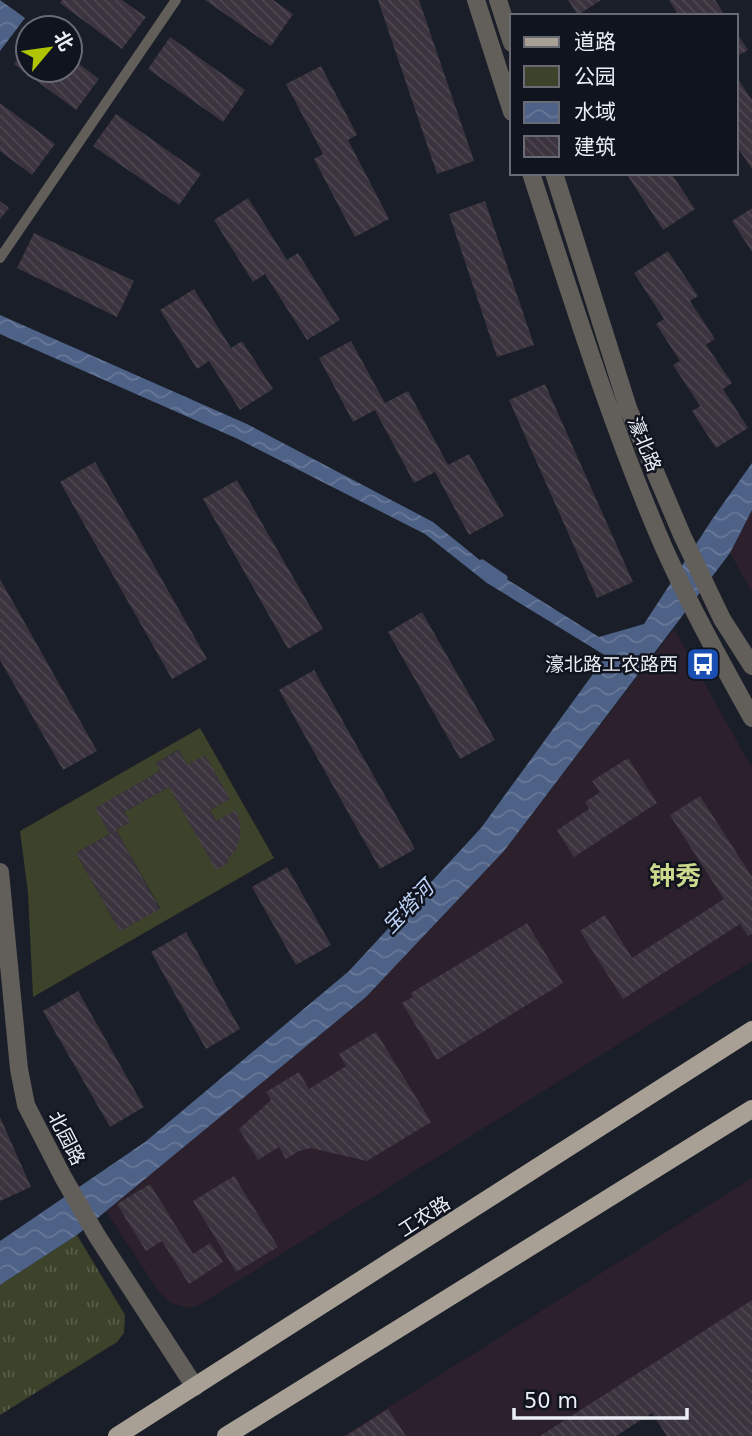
<svg xmlns="http://www.w3.org/2000/svg" width="752" height="1436" viewBox="0 0 752 1436" font-family="'DejaVu Sans','Noto Sans SC',sans-serif">
<style>
.commercial{fill:#2d202d}
.grass{fill:url(#grass-tufts)}
.park{fill:#3d422a;fill-rule:evenodd}
.water{fill:url(#water-waves)}
.lines{fill:none;stroke-linecap:round;stroke-linejoin:round}
.stream{stroke:#4e6186;stroke-width:7}
.building{fill:url(#building-back-hatch)}
.service{stroke:#625e59;stroke-width:10}
.minor{stroke:#625e59;stroke-width:18}
.tertiary{stroke:#625e59;stroke-width:18}
.primary{stroke:#a8a095;stroke-width:18}
.labels{text-anchor:middle;dominant-baseline:central;stroke-width:5;stroke-linejoin:round;paint-order:stroke}
.street-label{font-size:19px;fill:#ebeef5;stroke:#10141e}
.poi-label{font-size:19px;fill:#ebeef5;stroke:#10141e;text-anchor:end}
.water-label{font-size:21px;font-style:italic;fill:#c0d3f8;stroke:#10141e}
.district-label{font-size:26px;font-weight:bold;fill:#cbd98d;stroke:#10141e}
</style>
<defs>
<pattern id="grass-tufts" width="24" height="20" patternUnits="userSpaceOnUse" patternTransform="scale(1.75)"><rect width="24" height="20" fill="#3d422a"/><path d="M3 7l-1-3M5 7V3M7 7l1-3M15 17l-1-3M17 17v-4M19 17l1-3" fill="none" stroke="#595e4a"/></pattern>
<pattern id="water-waves" width="16" height="10" patternUnits="userSpaceOnUse" patternTransform="scale(1.75)"><rect width="16" height="10" fill="#4e6186"/><path d="M0 5q4-4 8 0t8 0" fill="none" stroke="#687898"/></pattern>
<pattern id="building-back-hatch" width="6" height="6" patternUnits="userSpaceOnUse" patternTransform="scale(1.75)"><rect width="6" height="6" fill="#3b333d"/><path d="M-1 5l2 2M0 0l6 6M5-1l2 2" fill="none" stroke="#4e4750"/></pattern>
</defs>
<rect width="100%" height="100%" fill="#191e28"/>
<path class="commercial" d="M752 510V592L730 553Z
M674 629 752 768V961L201 1304 189 1308 171 1303 159 1292 106 1211 366 997 504 851Z
M752 1178V1436H667L652 1413 616 1436H343Z"/>
<path class="grass" d="M77 1235 125 1315 124 1333 117 1342 0 1415V1285Z"/>
<path class="park" d="M200 728 274 858 33 997 28 893 20 831ZM178 750 187 765 229 799 210 810 216 821 236 811C243 830 240 844 227 860L228 863 169 787 124 812 130 822 116 830 160 908 120 931 76 853 110 834 96 808 160 771 156 763Z"/>
<path class="water" d="M0 0 25 18 0 51Z
M0 315 247 424 433 522 492 570 599 637 644 624 713 518 752 463V510L730 553 504 851 366 997 77 1235 0 1285V1241L145 1142 349 971 481 828 606 656 487 583 425 534 238 439 0 334Z"/>
<g class="lines">
<path class="stream" d="M482 563 504 578"/>
</g>
<path class="building" d="M62 0H122L146 17 122 49 60 3Z
M205 0H273L293 14 271 46Z
M378 0H419L474 161 437 174Z
M568 0H601L578 15Z
M669 0H715L725 16H679Z
M736 32 748 50 736 57Z
M170 37 245 90 223 122 148 69Z
M28 45V70H70V57L99 79 76 110 14 64Z
M321 66 357 135 348 140 389 219 355 237 314 159 323 154 286 84Z
M736 76 752 100V169L736 145Z
M0 103 55 144 32 175 0 151Z
M116 114 201 174 179 205 93 146Z
M626 173H671L695 209 663 230Z
M248 198 287 260 298 253 340 320 307 340 265 274 253 282 214 220Z
M0 201 9 208 0 219Z
M485 201 534 345 497 357 449 214Z
M752 208V252L732 221Z
M34 233 134 281 117 317 17 268Z
M668 251 698 296 690 301 715 339 706 345 732 383 723 389 748 428 716 448 692 411 700 406 673 365 680 361 656 324 664 319 634 273Z
M194 289 231 348 242 341 273 389 240 410 209 361 197 369 160 310Z
M351 341 385 403 408 391 448 465 469 454 504 516 469 535 435 472 414 483 375 410 353 422 319 358Z
M545 384 633 582 597 598 509 400Z
M95 462 207 659 172 679 60 482Z
M237 480 323 629 288 649 203 499Z
M0 579 97 751 63 770 0 660Z
M422 612 495 740 460 759 388 632Z
M314 670 415 849 380 869 279 690Z
M179 750 187 765 205 755 230 799 210 810 216 821 236 810 240 823V837L236 850 227 860 229 863 216 870 169 787 124 812 130 822 116 830 160 909 120 931 76 853 110 834 95 808 160 771 156 763Z
M628 758 657 803 574 857 557 830 589 809 585 802 600 792 592 781Z
M700 796 752 877V934L748 936 740 924 623 999 580 931 605 915 632 958 724 899 670 815Z
M287 867 331 945 296 965 252 887Z
M527 923 563 983 437 1060 402 1003 413 997 411 993Z
M186 932 240 1029 206 1049 151 952Z
M78 991 144 1107 110 1127 43 1011Z
M376 1032 431 1122 367 1161 311 1148 299 1151 286 1159 279 1147 258 1160 239 1129 271 1100 266 1092 299 1072 309 1089 346 1066 339 1054Z
M0 1117 31 1187 0 1201Z
M234 1176 278 1247 236 1272 193 1201Z
M150 1184 193 1254 210 1243 223 1262 189 1284 162 1241 146 1251 117 1204Z
M752 1300V1436H667L652 1413 616 1436H540Z
M388 1409 406 1436H346Z"/>
<g class="lines">
<path class="service" d="M0 258 176 0"/>
<path class="minor" d="M0 872 19 1069 26 1105 63 1177 97 1236 195 1387"/>
<path class="tertiary" d="M476 0 512 112
M498 0 512 43
M531 173C572 299 611 426 664 548 690 606 721 662 752 718
M554 173 628 408 682 535 722 619 752 666"/>
<path class="primary" d="M117 1436 752 1030
M226 1436 752 1109"/>
</g>
<defs>
<g id="bus-square" transform="scale(1.75)"><rect x="-9" y="-9" width="18" height="18" rx="4" fill="#1a4fb4" stroke="#10141e"/><path d="M-5-6H5V4H4V6H2V4H-2V6H-4V4H-5ZM-3.5-4V0h7V-4ZM-3.5 1.2v1.5H-2V1.2ZM2 1.2v1.5H3.5V1.2Z" fill="#fff"/></g>
</defs>
<g fill-rule="evenodd">
<use href="#bus-square" x="703" y="664"/>
</g>
<g class="labels">
<g class="street-label">
<text transform="translate(645 444) rotate(68)">濠北路</text>
<text transform="translate(67 1138) rotate(63)">北园路</text>
<text transform="translate(424 1216) rotate(-33)">工农路</text>
</g>
<g class="poi-label">
<text x="678" y="664">濠北路工农路西</text>
</g>
<g class="water-label">
<text transform="translate(408 907) rotate(-46)">宝塔河</text>
</g>
<g class="district-label">
<text x="675" y="876">钟秀</text>
</g>
</g>
<rect x="510" y="14" width="228" height="161" fill="#10141e" stroke="#686b74" stroke-width="2"/>
<rect x="524" y="37" width="35" height="10" fill="#a8a095" stroke="#686b74" stroke-width="2"/>
<text x="574" y="49" font-size="21" fill="#ebeef5">道路</text>
<rect x="524" y="66" width="35" height="21" fill="#3d422a" stroke="#686b74" stroke-width="2"/>
<text x="574" y="84" font-size="21" fill="#ebeef5">公园</text>
<rect x="524" y="102" width="35" height="21" fill="url(#water-waves)" stroke="#686b74" stroke-width="2"/>
<text x="574" y="119" font-size="21" fill="#ebeef5">水域</text>
<rect x="524" y="136" width="35" height="21" fill="url(#building-back-hatch)" stroke="#686b74" stroke-width="2"/>
<text x="574" y="154" font-size="21" fill="#ebeef5">建筑</text>
<g transform="translate(49 49) rotate(61)"><circle r="33" fill="#10141e" stroke="#686b74" stroke-width="2"/>
<path d="M0-5L12 26L0 18L-12 26Z" fill="#afc504"/>
<text y="-10" font-size="19" font-weight="bold" text-anchor="middle" fill="#ebeef5">北</text>
</g>
<path d="M514 1408v10h173v-10" fill="none" stroke="#ebeef5" stroke-width="3.5"/>
<text x="524" y="1408" font-size="21" fill="#ebeef5" stroke="#10141e" stroke-width="5" paint-order="stroke">50 m</text>
</svg>
